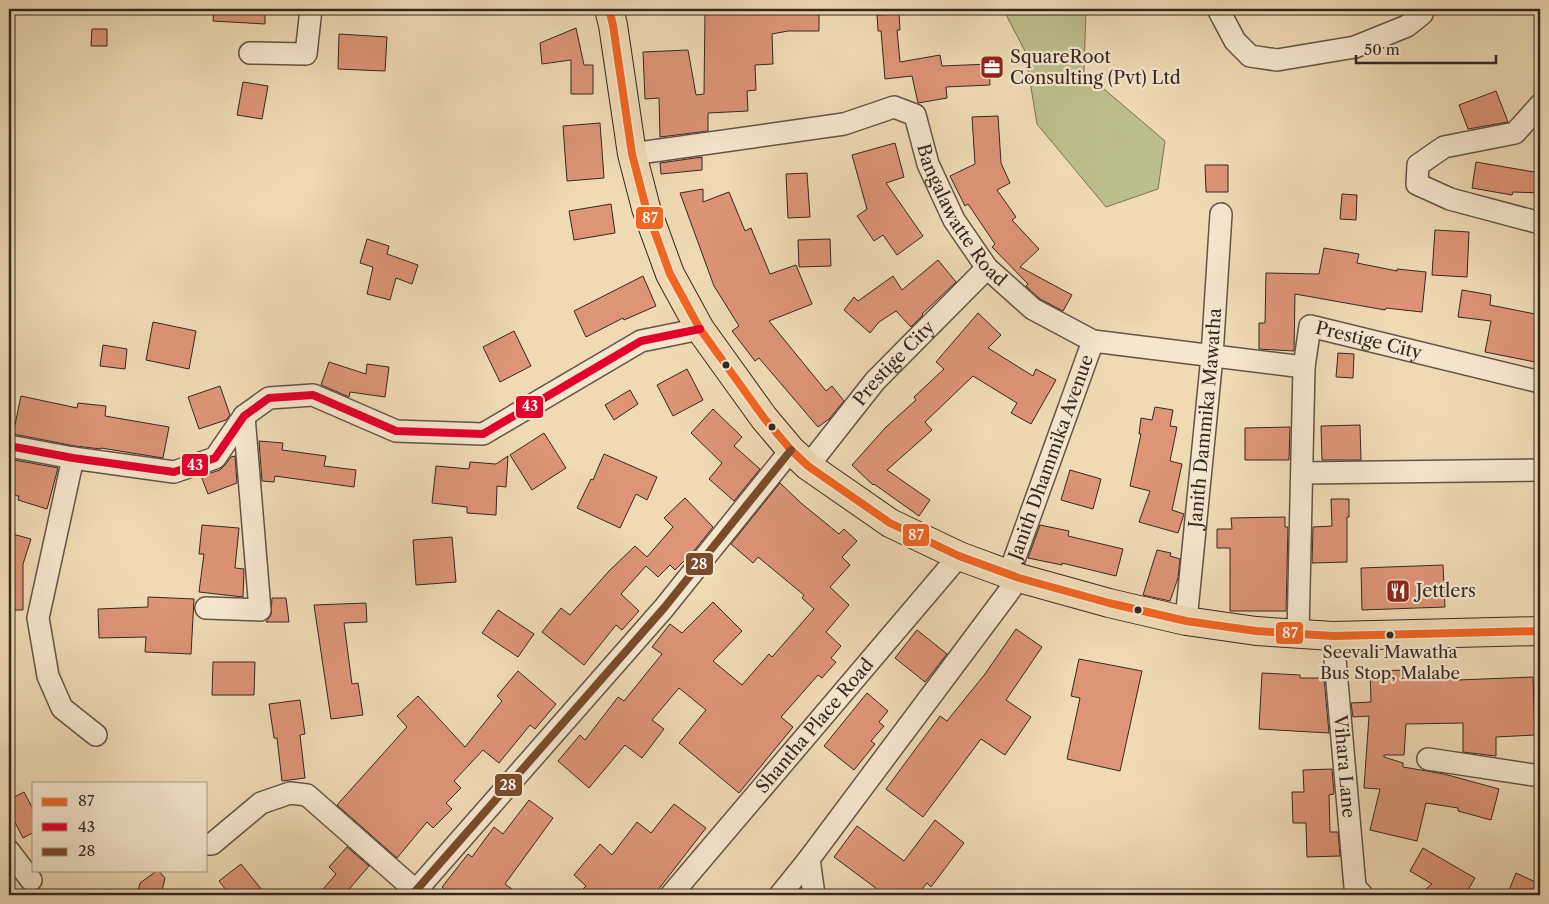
<svg xmlns="http://www.w3.org/2000/svg" width="1549" height="904" viewBox="0 0 1549 904" font-family="'Libre Caslon Text',serif">
<style>
.green{fill:#bcbe8b;stroke:#787256}
.building{fill:#dd9477;stroke:#342721}
.lines{fill:none;stroke-linecap:round;stroke-linejoin:round}
.street-casing{stroke:#635446;stroke-width:24}
.primary-casing{stroke:#342721;stroke-width:30}
.street{stroke:#f5e7ce;stroke-width:21}
.primary{stroke:#efdab4;stroke-width:28}
.bus-1-casing{stroke:#f5e7ce;stroke-width:11}
.bus-2-casing{stroke:#f5e7ce;stroke-width:11}
.bus-3-casing{stroke:#f5e7ce;stroke-width:11}
.bus-1{stroke:#f26522;stroke-width:8}
.bus-2{stroke:#e4002b;stroke-width:8}
.bus-3{stroke:#7a4b2a;stroke-width:8}
.bus-dot{fill:#342721;stroke:#f5e7ce;stroke-width:2}
.labels{text-anchor:middle;dominant-baseline:central;stroke-width:4.5;stroke-linejoin:round;paint-order:stroke}
.bus-label{font-size:17px;fill:#342721;stroke:#f5e7ce}
.poi-label{font-size:18px;fill:#342721;stroke:#f5e7ce;text-anchor:start}
.street-label{font-size:18px;fill:#342721;stroke:#f5e7ce}
.line-badge{stroke:#f5e7ce;stroke-width:2}
.badge-label{font-size:14px;text-anchor:middle;font-weight:bold;fill:#fff}
</style>
<rect width="100%" height="100%" fill="#efdab4"/>
<filter id="stains"><feTurbulence type="fractalNoise" baseFrequency=".004" numOctaves="4"/><feColorMatrix values="0 0 0 0 .2 0 0 0 0 .09 0 0 0 0 .02 0 0 0 .5 -.17"/></filter>
<radialGradient id="worn" r=".72"><stop offset=".6" stop-color="#630" stop-opacity="0"/><stop offset="1" stop-color="#630" stop-opacity=".3"/></radialGradient>
<path class="green" d="M1003 9H1086L1084 72 1165 141 1158 189 1106 207 1037 124 1025 51Z"/>
<path class="building" d="M214 9H265V24L213 21Z
M705 9H819V31H788L772 34 773 64 755 65 756 90 747 91 748 111 708 113V131L660 137 659 98 645 99 643 52 688 50 696 95 704 94Z
M899 14 900 30H897L900 62 940 55 942 66 989 64 990 85 946 87 947 98 918 103 912 76 885 79 881 31H878L877 15Z
M576 28 584 65H593V94H571V60L542 64 540 43Z
M92 29H107V46H91Z
M339 34 387 37 385 71 338 69Z
M243 82 268 86 262 119 237 115Z
M1496 91 1508 122 1468 129 1459 105Z
M998 116 1001 163 1010 183 997 190 1016 217 1012 220 1039 249 1020 267 1072 295 1063 311 1040 299 1026 286 1028 284 992 247 995 244 968 204 965 206 950 176 975 164 972 117Z
M600 123 604 178 567 181 563 126Z
M895 143 904 177 886 183 923 236 897 255 883 235 874 241 857 216 867 209 852 155Z
M702 157V170L661 174 660 163Z
M1476 162 1540 173V193L1513 192 1512 195 1472 188Z
M1205 165H1228V192H1206Z
M807 173 810 217 788 218 786 174Z
M703 189V202L729 192 745 231 751 228 770 274 796 265 812 304 769 321 826 391 832 386 844 401 829 419 818 427 759 358 755 361 732 331 739 326 714 286 680 193Z
M1342 194 1357 195 1356 220 1340 219Z
M611 204 615 233 574 240 569 211Z
M1435 230 1469 232 1467 277 1432 275Z
M367 239 389 246 387 254 418 265 412 284 396 278 390 300 367 294 373 267 360 263Z
M830 239 831 266 799 267 798 240Z
M1324 248 1359 254 1357 263 1397 271V269L1426 272 1422 312 1386 308 1385 310 1295 294 1294 351 1259 349V323H1265L1266 273 1319 274Z
M938 260 956 282 922 314 923 315 911 327 896 311 879 322 870 333 844 310 854 297 858 301 893 276 902 290Z
M643 276 656 306 624 320 623 318 586 337 574 311Z
M1462 290 1491 295 1490 305 1540 315V363L1485 352 1491 321 1458 317Z
M978 313 1001 335 988 348 1033 376 1036 369 1056 380 1031 424 1011 413 1017 403 973 376 925 422 932 430 887 470 930 500 919 516 874 484 873 485 852 465 886 427 916 400 914 397 944 369 936 362Z
M153 322 196 331 189 369 146 360Z
M514 331 531 366 500 382 483 347Z
M103 345 127 349 125 369 100 366Z
M1338 353 1354 354 1353 378 1336 377Z
M329 362 366 374 367 364 389 367 385 397 350 392 349 397 321 385Z
M687 369 703 400 673 416 657 385Z
M220 386 230 415 226 420 199 429 188 397Z
M630 390 638 404 614 420 605 405Z
M21 396 77 408 78 403 106 406 105 416 169 427 163 458 101 448V449L75 446 13 434Z
M1155 407 1173 410 1170 426 1177 427 1170 461 1182 464 1172 510 1184 514 1178 533 1139 522 1150 491 1130 486 1141 434H1139L1141 418 1152 420Z
M713 409 742 437 734 446 760 469 734 501 709 479 722 463 691 433Z
M1360 425 1361 460H1322L1321 426Z
M1290 427 1289 460H1245V428Z
M544 433 566 468 532 490 510 455Z
M259 441 283 443 282 450 326 456 324 466 356 470 354 487 275 476 274 482 262 481Z
M604 454 657 477 647 500 636 494 620 528 577 508 591 479 593 480Z
M235 456 237 483 208 494 201 476 220 470 225 465 231 457Z
M508 456 506 487 497 486 496 515 467 513V507L432 503 436 466 469 469 470 462 496 464Z
M9 459 58 468 47 509 18 500 19 496 9 495Z
M1070 470 1101 479 1093 509 1061 500Z
M780 483 801 503 839 534 844 529 857 541 842 557 850 565 830 587 849 605 826 632 841 646 831 658 836 662 822 678 818 675 781 717 793 727 739 793 679 743 706 710 679 688 652 720 664 729 642 758 625 745 589 788 558 761 580 735 585 740 618 697 624 701 662 654 652 647 670 624 682 633 713 602 742 631 713 661 742 685 769 654 772 657 814 609 802 598 804 595 758 557 753 563 731 544Z
M685 498 713 527 693 552 675 570 670 565 658 577 646 566 621 594 639 611 622 630 616 625 584 665 542 632 561 608 570 615 609 571 635 546 647 557 673 527 664 518Z
M1331 499H1349V517H1347V562L1312 563 1313 527 1332 526Z
M1285 517V527H1288L1286 611H1230V548H1217V529H1232L1231 518Z
M202 525 239 528 235 568 244 569 243 597 199 592 204 554H199Z
M1040 525 1069 531 1068 536 1123 549 1116 576 1062 563V565L1028 558Z
M9 533 31 539 23 564V610H9Z
M452 537 456 582 416 585 413 540Z
M1157 550 1171 553 1170 556 1180 559 1178 578 1170 601 1143 595Z
M1443 565 1445 607 1362 610 1361 568Z
M148 597 194 599 191 654 145 652 146 637 99 638 98 609 148 607Z
M272 598H286L289 622H266L271 615Z
M366 603 367 622 344 623 352 684 358 683 363 715 331 719 314 605Z
M498 610 534 634 518 657 482 633Z
M1016 629 1042 647 1006 700 1031 717 1005 755 981 739 923 817 886 789 940 716 947 721 985 674Z
M917 630 947 654 925 682 895 658Z
M1079 659 1142 671 1120 771 1067 759 1080 698 1071 696Z
M213 662H255L254 695H212Z
M1408 670V674L1457 673 1458 680 1533 677 1535 735 1496 737V756L1463 752V723L1406 724 1404 755H1384V757L1403 763V767L1444 774 1499 789 1491 820 1458 811V808L1426 803 1417 841 1370 830 1380 789 1364 788 1369 716 1353 717 1351 703 1371 702 1370 671Z
M518 671 556 704 535 729 530 725 499 763 483 750 454 781 461 788 446 803 452 809 433 828 427 822 397 858 337 805 407 727 397 716 418 696 465 747 502 701 497 696Z
M1262 673 1300 675V678H1324L1329 733 1259 729Z
M867 693 888 711 879 722 884 726 871 741 875 744 854 770 824 746Z
M300 700 305 734 300 735 305 778 282 781 277 738H274L269 704Z
M1332 769 1334 794 1329 795 1330 832H1338L1340 856 1307 857 1306 823H1293L1292 792H1304L1303 770Z
M24 792 34 811V832L23 838 9 811V800Z
M529 800 553 818 505 884 520 895H452L442 887 468 854 472 857 494 827 503 834Z
M674 804 706 828 654 895H577L586 886 574 875 600 844 612 855 637 822 651 833Z
M935 820 964 843 931 887 927 883 917 895H885L834 857 857 826 904 861Z
M347 847 369 866 344 895H318L336 874 329 867Z
M1423 848 1475 878 1465 895H1419L1432 884 1410 871Z
M241 864 266 895H230L219 881Z
M158 870 165 878 161 895H137L140 883Z
M1516 873 1540 884V895H1507Z"/>
<g class="lines">
<g class="street-casing">
<g id="street">
<path d="M1218 9 1235 41 1250 56 1277 60 1355 47 1407 26 1422 14 1424 9"/>
<path d="M250 53 306 54 311 9"/>
<path d="M1540 105 1515 133 1444 147 1418 165 1417 184 1450 199 1540 223"/>
<path id="s1" d="M632 154 844 124 894 107 915 115 928 164 954 220 987 268 1033 309 1093 341 1304 367"/>
<path d="M9 446 73 458 174 472 215 458 244 416 269 398 313 395 396 431 483 434 641 341 700 329"/>
<path d="M73 458 38 618 48 676 62 708 96 735"/>
<path id="s2" d="M808 466 875 381 987 268"/>
<path d="M1302 473 1540 470"/>
<path id="s3" d="M1009 574 1093 341"/>
<path d="M206 608 260 610 244 416"/>
<path id="s4" d="M1186 621 1212 356 1221 214"/>
<path id="s5" d="M1298 634 1304 367 1310 326 1540 382"/>
<path id="s6" d="M1333 636 1355 887 1362 895"/>
<path d="M1428 759 1540 776"/>
<path d="M206 844H212L261 803 290 793 307 795 416 891"/>
<path d="M9 851 31 880"/>
<path d="M809 859 814 895"/>
<path d="M412 895 664 608 791 450"/>
<path id="s7" d="M671 895 959 556"/>
<path d="M780 895 809 859 1019 578"/>
</g>
</g>
<g class="primary-casing">
<path id="primary" d="M609 9 613 25 632 154 646 208 670 274 700 329 764 418 791 450 808 466 890 523 959 556 1019 578 1109 603 1186 621 1256 631 1333 636 1540 631"/>
</g>
<use href="#street" class="street"/>
<use href="#primary" class="primary"/>
<g class="bus-1-casing">
<path id="bus-1" d="M609 9 613 25 632 154 646 208 670 274 700 329 764 418 791 450 808 466 890 523 959 556 1019 578 1109 603 1186 621 1256 631 1333 636 1540 631"/>
</g>
<g class="bus-2-casing">
<path id="bus-2" d="M9 446 73 458 174 472 215 458 244 416 269 398 313 395 396 431 483 434 641 341 700 329"/>
</g>
<g class="bus-3-casing">
<path id="bus-3" d="M412 895 664 608 791 450"/>
</g>
<use href="#bus-1" class="bus-1"/>
<use href="#bus-2" class="bus-2"/>
<use href="#bus-3" class="bus-3"/>
</g>
<defs>
<g id="office-square" transform="scale(1.25)"><rect x="-9" y="-9" width="18" height="18" rx="4" fill="#8f2418" stroke="#f5e7ce"/><path d="M-6-3h4V-5.5h4V-3h4V5H-6ZM-1-4.5V-3h2v-1.5ZM-6 0V1H6V0Z" fill="#fff"/></g>
<g id="restaurant-square" transform="scale(1.25)"><rect x="-9" y="-9" width="18" height="18" rx="4" fill="#8f2418" stroke="#f5e7ce"/><path d="M-5-6h1v4h1v-4h1v4h1v-4h1v5L-1.5 .5V6h-2V.5L-5-1ZM5-6V6H3V1.5H1.5Q1.5-4 5-6Z" fill="#fff"/></g>
</defs>
<g fill-rule="evenodd">
<use href="#office-square" x="992" y="67"/>
<use href="#restaurant-square" x="1398" y="591"/>
</g>
<g class="bus-dot">
<circle cx="726" cy="365" r="4.5"/>
<circle cx="772" cy="427" r="4.5"/>
<circle cx="1138" cy="610" r="4.5"/>
<circle cx="1390" cy="635" r="4.5"/>
</g>
<g class="labels">
<g class="bus-label">
<text x="1390" y="652">Seevali Mawatha<tspan x="1390" dy="21">Bus Stop, Malabe</tspan></text>
</g>
<g class="poi-label">
<text x="1010" y="57">SquareRoot<tspan x="1010" dy="21">Consulting (Pvt) Ltd</tspan></text>
<text x="1416" y="591">Jettlers</text>
</g>
<g class="street-label">
<text stroke="none"><textPath href="#s1" startOffset="401">Bangalawatte Road</textPath></text>
<text stroke="none"><textPath href="#s5" startOffset="369">Prestige City</textPath></text>
<text stroke="none"><textPath href="#s2" startOffset="134">Prestige City</textPath></text>
<text stroke="none"><textPath href="#s4" startOffset="204">Janith Dammika Mawatha</textPath></text>
<text stroke="none"><textPath href="#s3" startOffset="124">Janith Dhammika Avenue</textPath></text>
<text stroke="none"><textPath href="#s7" startOffset="222">Shantha Place Road</textPath></text>
<text stroke="none"><textPath href="#s6" startOffset="131">Vihara Lane</textPath></text>
</g>
</g>
<g class="line-badge">
<rect x="635" y="206" width="29" height="24" rx="5" fill="#f26522"/>
<rect x="515" y="395" width="29" height="24" rx="5" fill="#e4002b"/>
<rect x="181" y="453" width="28" height="24" rx="5" fill="#e4002b"/>
<rect x="902" y="523" width="28" height="24" rx="5" fill="#f26522"/>
<rect x="685" y="552" width="29" height="24" rx="5" fill="#7a4b2a"/>
<rect x="1275" y="621" width="29" height="24" rx="5" fill="#f26522"/>
<rect x="494" y="773" width="29" height="24" rx="5" fill="#7a4b2a"/>
</g>
<g class="badge-label">
<text x="650" y="223">87</text>
<text x="530" y="411">43</text>
<text x="195" y="470">43</text>
<text x="916" y="540">87</text>
<text x="699" y="569">28</text>
<text x="1290" y="638">87</text>
<text x="508" y="790">28</text>
</g>
<rect width="1549" height="904" fill="none" stroke="#efdab4" stroke-width="30"/>
<rect x="10" y="10" width="1529" height="884" fill="none" stroke="#342721" stroke-width="2.5"/>
<rect x="15" y="15" width="1519" height="874" fill="none" stroke="#342721"/>
<rect x="32" y="782" width="175" height="90" fill="#f5e7ce" stroke="#a89a89"/>
<rect x="42" y="798" width="25" height="8" fill="#f26522" stroke="#a89a89"/>
<text x="78" y="806" font-size="15" fill="#342721">87</text>
<rect x="42" y="823" width="25" height="8" fill="#e4002b" stroke="#a89a89"/>
<text x="78" y="832" font-size="15" fill="#342721">43</text>
<rect x="42" y="848" width="25" height="8" fill="#7a4b2a" stroke="#a89a89"/>
<text x="78" y="856" font-size="15" fill="#342721">28</text>
<path d="M1356 55v8h140v-8" fill="none" stroke="#342721" stroke-width="2.5"/>
<text x="1364" y="55" font-size="15" fill="#342721" stroke="#f5e7ce" stroke-width="4" paint-order="stroke">50 m</text>
<rect width="100%" height="100%" filter="url(#stains)"/>
<rect width="100%" height="100%" fill="url(#worn)"/>
</svg>
